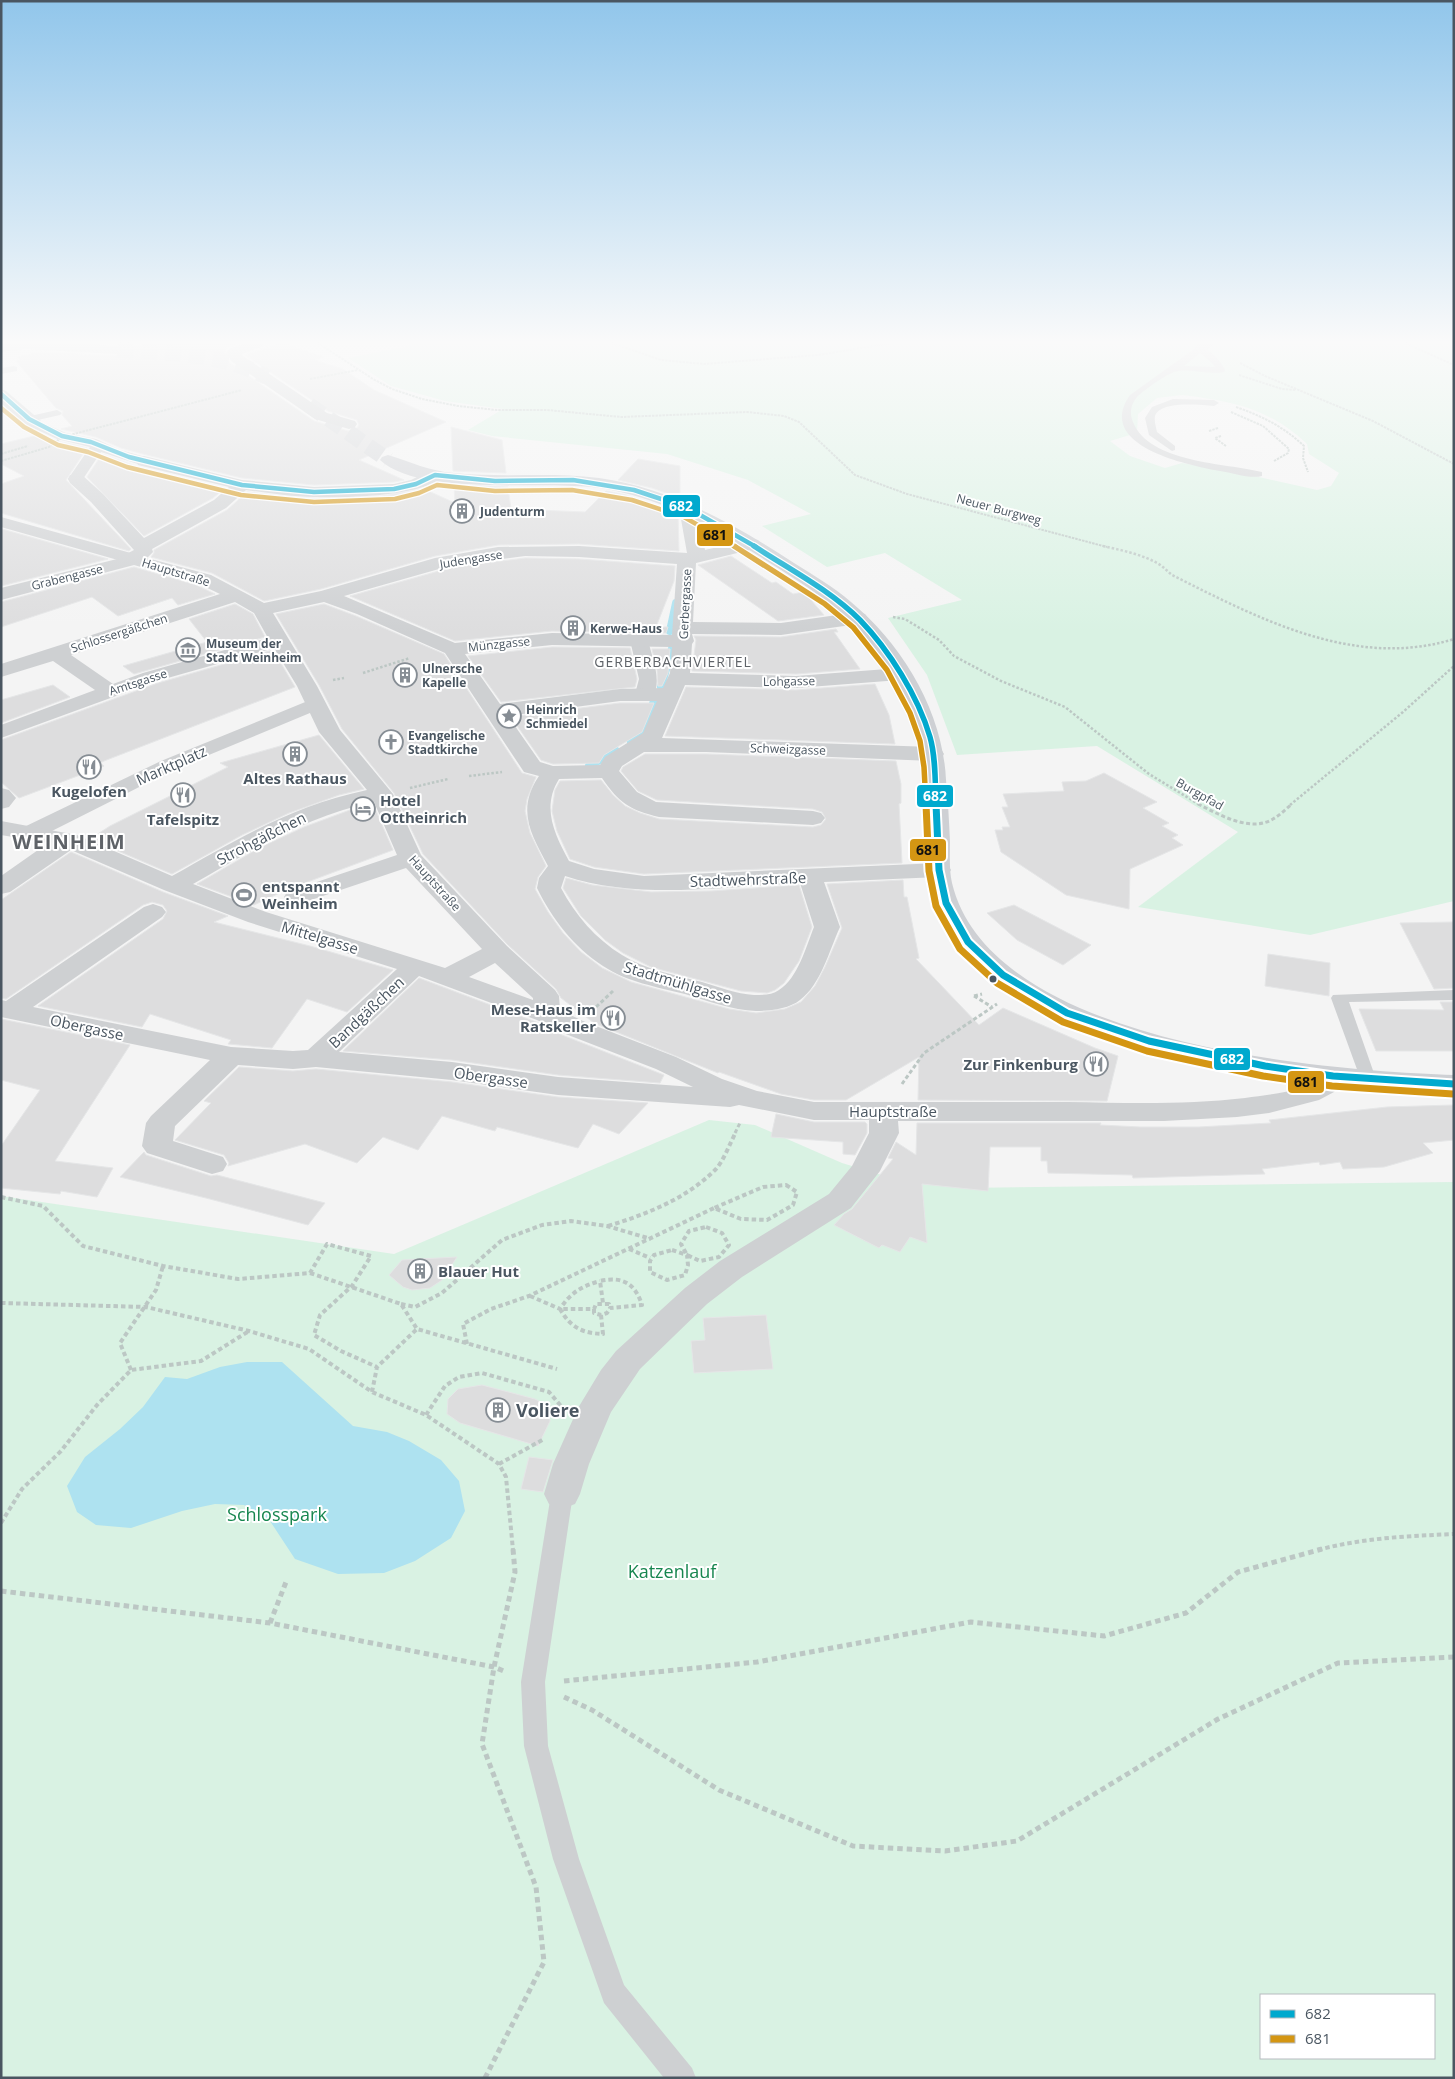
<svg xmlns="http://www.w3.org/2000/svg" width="1455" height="2079" viewBox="0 0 1455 2079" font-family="'Open Sans',sans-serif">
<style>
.green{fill:#d9f2e3;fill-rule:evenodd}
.water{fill:#aee2f0}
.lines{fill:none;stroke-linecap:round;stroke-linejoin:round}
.stream{stroke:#aee2f0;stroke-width:8}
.building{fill:#ddddde;stroke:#e5e6e7}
.secondary-tunnel{stroke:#d2d4d7;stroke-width:16;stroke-dasharray:16 8;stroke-linecap:butt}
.path-far4{stroke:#bcc7c4;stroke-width:2;stroke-dasharray:2.5 1;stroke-linecap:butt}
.path-far3{stroke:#bcc7c4;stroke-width:2.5;stroke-dasharray:2.5 2;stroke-linecap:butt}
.path-far2{stroke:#bcc7c4;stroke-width:3;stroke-dasharray:4 2.5;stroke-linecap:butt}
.path-far1{stroke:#bcc7c4;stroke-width:4;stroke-dasharray:4.5 3;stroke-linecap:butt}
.path{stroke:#bcc7c4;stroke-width:5;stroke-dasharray:5.5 4;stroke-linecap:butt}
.service{fill:#ced0d2;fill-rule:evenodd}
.pedestrian{fill:#ced0d2;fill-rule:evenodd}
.minor{fill:#ced0d2;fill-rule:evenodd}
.secondary{fill:#ced0d4;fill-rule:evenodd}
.path-bridge{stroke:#bcc7c4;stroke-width:2;stroke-dasharray:2.5 1;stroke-linecap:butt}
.bus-1-far2-casing{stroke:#fff;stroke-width:7}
.bus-1-far1-casing{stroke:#fff;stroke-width:8}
.bus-1-casing{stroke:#fff;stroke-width:11}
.bus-2-far2-casing{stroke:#fff;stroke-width:7}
.bus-2-far1-casing{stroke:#fff;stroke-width:8}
.bus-2-casing{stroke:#fff;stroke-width:11}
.bus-1-far2{stroke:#00a9ce;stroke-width:4.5}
.bus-1-far1{stroke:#00a9ce;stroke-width:5.5}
.bus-1{stroke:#00a9ce;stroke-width:7}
.bus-2-far2{stroke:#d49613;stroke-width:4.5}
.bus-2-far1{stroke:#d49613;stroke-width:5.5}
.bus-2{stroke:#d49613;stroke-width:7}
.bus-dot{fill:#4a5661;stroke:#fff;stroke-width:2}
.labels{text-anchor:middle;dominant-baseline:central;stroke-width:4;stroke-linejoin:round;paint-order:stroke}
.far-street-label{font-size:12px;fill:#4a5661;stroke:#fff}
.far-poi-label{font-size:12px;font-weight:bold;fill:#4a5661;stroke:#fff;text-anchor:start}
.far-neighbourhood-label{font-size:14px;letter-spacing:1px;fill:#5f6368;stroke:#fff}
.street-label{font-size:15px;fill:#4a5661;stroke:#fff}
.poi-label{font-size:15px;font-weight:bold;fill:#4a5661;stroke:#fff}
.near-poi-label{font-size:18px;font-weight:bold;fill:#4a5661;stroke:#fff;text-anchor:start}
.near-park-label{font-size:18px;fill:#17864f;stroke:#fff}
.district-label{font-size:20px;font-weight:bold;letter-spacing:1px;fill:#5f6368;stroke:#fff}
.line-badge{stroke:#fff;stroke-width:2}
.badge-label{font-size:14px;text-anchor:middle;font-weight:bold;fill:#fff}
.pale-badge-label{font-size:14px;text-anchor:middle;font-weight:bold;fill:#111}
</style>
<rect width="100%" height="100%" fill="#f4f4f4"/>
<path class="green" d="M409 343H1454V901L1310 935 1138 907 1238 832 1097 746 957 755 927 675 888 618 962 600 885 553 827 567 762 526 811 514 748 480 667 454 492 436 468 430 503 409 445 401 391 386 348 358 409 346ZM1182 395C1233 401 1270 409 1307 444L1309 454 1339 473 1331 486 1317 490 1232 471 1182 463 1165 468 1130 456 1110 441 1137 433 1138 414 1157 398Z
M709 1120 755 1125 842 1163 885 1176 963 1188 1454 1182V2078H1V1196L394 1254ZM1261 1995H1434V2058H1261Z"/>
<path class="water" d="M247 1362H282L353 1426 387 1432 409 1441 441 1460 459 1481 465 1511 451 1538 415 1561 384 1573 338 1574 295 1559 270 1521 244 1505 215 1504 182 1511 131 1528 96 1525 77 1512 67 1486 85 1457 120 1429 143 1407 165 1377 187 1379 220 1367Z"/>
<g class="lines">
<path class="stream" d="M670 631 676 603
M661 687 673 645
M631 742 640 737 654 701
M589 766 616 751"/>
</g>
<path class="building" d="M155 343H238L228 347 225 351 230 363 314 421 348 431 357 428 359 425 357 420 328 411 245 355 282 343 324 357 315 360 343 369 374 390 446 422 359 460 404 480 394 482 314 485 242 478 143 454 121 448 96 437 61 429 72 426 62 415 63 411 56 408 16 361 20 360 17 357 41 352 117 356 122 355 126 351 123 345 156 346Z
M451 427 502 440 506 473 453 471Z
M42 434 57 441 87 448 66 480 131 549 129 551 1 513V484L24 476 1 464V444Z
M102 454 138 467 225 488 213 498 144 536 87 477Z
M638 459 680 466V498L652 488 618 480Z
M454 485 508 487 511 509 585 512 606 491 626 495 678 514 679 551 579 544 498 545 435 556 321 589 264 601 212 573 151 557 154 553V550L227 510 247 492 297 498 344 499 383 496 424 489 455 503Z
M1 529H2L108 559 1 586Z
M731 556 772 583 776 582 793 594 804 592 824 615 778 621 698 565Z
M525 558 579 559 675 566 674 581 656 627H668L666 633 552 631 455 641 350 596 453 567Z
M134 567 196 585 215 594 178 605 172 598 118 616 92 597 1 627V602Z
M235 604 253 614 265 637 134 674 123 666 207 642 189 619Z
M324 604 356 616 444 654 522 773 536 777 527 799 525 811 530 833 546 866 538 877 535 889 548 912 563 933 581 952 602 968 631 982 729 1009 756 1013 785 1009 801 1002 815 986 825 967 842 928 827 884 903 880 904 897H907L919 958 916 959 979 1025 1003 1008 1095 1048 1118 1056 1107 1101 918 1100 919 1057 846 1100H814L781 1094 719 1072 718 1073 594 1023 561 998 556 989 508 945 423 854 394 793 342 729 319 685 276 614Z
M836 629 838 632H834L860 669 796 674 692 671 696 640 694 636 781 637Z
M552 647 630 648 637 679 635 687 501 702 468 656Z
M652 649H670L668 673 662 686H658L657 670Z
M273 650 295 687 104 761 100 763 104 766 19 798 1 782V740L158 683Z
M875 684 889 715 895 744 665 736 686 687 796 690Z
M53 685 70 697 1 723V700Z
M620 703H654L642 732 604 755 599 763 553 764 541 760 511 717Z
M319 735 364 789 339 795 289 813 242 835 172 874 90 839 110 826 228 767 220 763Z
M645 754H706L896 761 901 784V803L899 804 902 863 644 874 594 867 570 859 557 831 552 811 555 790 560 781 601 780 613 795 625 806 640 813 659 819 813 827 821 825 826 819 822 812 813 809 657 800 638 791 621 771 623 767Z
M1104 773 1157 802 1143 808 1169 823 1162 826 1178 835 1172 838 1183 845 1130 869 1129 909 1066 895 1001 852 995 830H1003L1002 827H1010L1002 807H1008L1003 794 1064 791 1062 782 1086 781Z
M373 804 393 850 286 890 254 905 197 884 259 848 304 827 350 810Z
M71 852 163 892 228 916 214 922 310 946 393 970 347 1012 307 999 272 1048 228 1044 231 1040 150 1014 142 1027 38 1006 163 919 167 911 163 905 152 902 143 905 6 999 1 998V900Z
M566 878 592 885 651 892 711 891 799 885 812 927 799 961 784 983 775 990 767 993 741 991 651 967 623 953 605 940 581 916 563 888Z
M1014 905 1091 945 1063 965 1017 940 987 913Z
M1454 922V988L1434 989 1400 923Z
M1268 954 1330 963 1329 996 1265 986Z
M419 978 536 1022 562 1035 664 1075 660 1083 558 1075 452 1060 343 1051Z
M1440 1002H1454V1051H1376L1359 1009 1444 1010Z
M1 1019 130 1045 55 1161 113 1168 97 1197 61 1191 60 1194 1 1188V1146L40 1090 1 1080Z
M239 1067 293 1071 316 1069 452 1082 558 1097 648 1103 619 1134 593 1124 578 1148 497 1127 495 1131 442 1116 418 1150 383 1137 357 1163 305 1144 228 1166 229 1163 224 1155 175 1140 211 1103 204 1101Z
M1454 1105V1140L1423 1143 1433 1153 1384 1167 1343 1169 1340 1162 1320 1165 1319 1162 1262 1169 1265 1174 1133 1178 1132 1175 1048 1173 1047 1161H1041V1147H990L988 1191 922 1184 927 1243 910 1237 900 1252 882 1245 879 1248 834 1225 844 1214 852 1209 893 1159 888 1158 896 1142 916 1155 917 1123H1101L1100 1125 1140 1127H1199L1271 1123 1269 1120 1387 1107Z
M776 1114 814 1122H865L867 1124V1133L855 1155 843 1154V1142L771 1137Z
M144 1152 146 1155 211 1176 217 1175 325 1203 308 1225 206 1198 120 1177Z
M457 1257 442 1280 430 1288 412 1290 403 1287 389 1275 402 1260Z
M766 1315 773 1369 694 1373 691 1341 705 1340 703 1318Z
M482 1385 535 1399 548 1406 550 1421 538 1446 460 1423 447 1414 448 1399 458 1389Z
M529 1457 553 1460 543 1492 521 1489Z"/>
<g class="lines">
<path class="secondary-tunnel" d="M117 350C169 353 220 353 267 377
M309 405 388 460"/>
<path class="path-far4" d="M318 343 373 379 392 389 422 399 458 406 497 410H547L621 417 747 412 784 416 799 422 855 475 907 494 1107 547
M612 343 661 360 704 364 818 355 892 343
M1405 343 1454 365
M1240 363 1265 376 1373 421 1454 464
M1239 375 1282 389 1296 390
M310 379 358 370
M1236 407C1262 416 1284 427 1304 446L1303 458 1308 472
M1231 412 1263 426 1289 449 1288 453 1274 461
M120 422 242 390
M1209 431 1218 428
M1221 436 1215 438 1226 446
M1 454 28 446"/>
<path class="path-far3" d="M1103 546C1120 550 1141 554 1157 563 1163 566 1167 571 1172 575 1180 579 1188 583 1196 587 1276 627 1364 667 1454 639
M893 617 905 619 939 640 954 656 1001 681 1065 707 1149 774 1200 805
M363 673 410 658
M333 680 344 678
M469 776 502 772
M410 788 448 779
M1290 805 1403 712 1454 666"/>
<path class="path-far2" d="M1198 804C1218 814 1250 833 1273 819 1280 815 1286 809 1292 804
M974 996 982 994
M974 996 992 1007
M596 1007 613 991
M902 1084 924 1053 997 1004
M735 1133 740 1123"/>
<path class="path-far1" d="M786 1185 797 1192 793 1205 767 1220 741 1219 714 1208 763 1187Z
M1 1197 43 1206 83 1246 163 1266 238 1279 310 1273 327 1244 371 1256 352 1286 320 1315 314 1335 341 1351 377 1367
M608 1226C647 1214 686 1199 716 1169 724 1160 730 1143 736 1132
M706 1227 722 1233 729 1245 719 1257 700 1261 687 1255 681 1244 689 1231Z
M629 1249 650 1258
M672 1250 687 1255 688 1265 685 1275 667 1280 650 1272V1261L654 1255Z
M310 1273 401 1304 417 1329 557 1369
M530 1296 560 1309C570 1293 582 1286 600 1281
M1 1303 146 1307 249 1331 309 1349 372 1392 426 1415 499 1464 506 1477 513 1550
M401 1304 415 1307 442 1293 502 1240 542 1225 571 1221 607 1226 651 1239
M594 1309V1313L601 1315 607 1313 610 1308 642 1305C635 1283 622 1276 600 1281L603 1303
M601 1315 603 1334C582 1333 571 1328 560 1309H594L596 1304H609L610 1308
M467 1344 463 1324 491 1309 529 1296 714 1208
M131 1370 120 1343 156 1290 163 1266
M372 1392 377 1367 417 1329
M426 1415 445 1386 459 1377 482 1373 549 1392 561 1406
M499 1464 544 1439
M1 1523 22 1489 61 1451 97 1405 131 1370 201 1361 249 1331
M1318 1550C1362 1538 1408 1536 1454 1534"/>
<path class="path" d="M1 1591 270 1623 494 1667 506 1672
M270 1623 286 1582
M564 1681 757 1662 971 1622 1104 1636 1186 1613 1238 1572 1322 1549
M564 1697 592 1710 719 1790 853 1846 945 1851 1017 1841 1218 1719 1338 1663 1454 1657
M485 2078 544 1962 536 1887 482 1744 494 1667 515 1572 513 1549"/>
<path class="service" d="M1197 347C1208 346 1221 361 1225 370L1224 372C1209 375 1193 369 1178 371 1169 372 1144 390 1137 397 1131 404 1129 413 1133 422 1149 463 1226 463 1262 472V476C1250 479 1233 473 1220 471 1188 465 1094 446 1130 395ZM1200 353 1214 365 1215 367 1184 366Z
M14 366 17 367V371L1 374V368Z
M1173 399 1214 400 1219 403 1214 406C1200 405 1161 400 1155 416 1154 421 1156 427 1157 432L1175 446V450L1172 451 1149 435 1145 418 1152 407Z
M57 410 62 413 60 415 29 422 24 419 26 417Z
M1454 990V1000L1349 1002 1376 1079 1374 1083 1368 1084 1362 1083 1331 998 1333 995Z
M562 1485 570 1488 573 1494 545 1682 548 1746 579 1859 624 1985 692 2068 696 2078H664L604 2003 553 1859 524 1746 521 1682 551 1494 554 1488Z"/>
<path class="pedestrian" d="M34 419 66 433 96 439 120 450 149 458 152 461 149 464 144 466 101 452 81 482H71L68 479 90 447 57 439 29 426 27 423 29 420Z
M1 517 138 555 140 559 138 563 132 564 1 527Z
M639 635 645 636 648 640C652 658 663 682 652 698L645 700 638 698 635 694 639 679 630 640 633 636Z
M315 698 322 700 325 704 322 708 175 769 38 838 30 839 22 838 19 833 22 828 161 761Z"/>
<path class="minor" d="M245 343H265L263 346 242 354 243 356 327 413 355 421 357 424 355 427 349 429 315 419 231 361 227 352 229 349Z
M1198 343H1214C1209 350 1204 354 1195 352L1193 349Z
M1 389 6 391 40 420 42 423 40 426C25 430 11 413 1 403Z
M144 456 242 480 314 487 394 484 411 480 429 471H441L443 475C428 497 341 498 314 497 292 497 268 493 246 490L226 508 152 549 153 552 147 558 211 575 264 603 321 591 435 558 498 547 579 546 687 553 679 508 682 504 688 503 694 504 697 508 705 550 752 539 758 540 761 544 758 548 696 563 693 622 781 623 858 612 865 614 868 618 865 622 858 624 781 635 692 634 694 641 692 644 690 673 796 676 900 668 907 670 910 674 907 678 900 680 796 688 685 685 662 738 933 747 941 749 944 754 941 759 933 761 706 752H644L622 766 619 771 637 792 656 802 813 811 821 813 825 818 821 823 813 825 659 817C630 810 619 803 602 778L559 779C541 808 555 835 569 861L594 869 644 876 939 863 948 865 951 870 948 875 939 877 824 882 840 927C829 951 821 984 800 1000 789 1009 769 1011 756 1011 732 1010 708 1001 685 994 657 987 627 982 603 966 574 947 552 919 537 888L539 878 548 866C531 834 516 810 539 776L524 772 445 653 357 614 324 602 273 613 317 686 340 730 393 794 421 855 507 946 555 990 559 996 560 1010 583 1021 676 1057 722 1079 757 1091 814 1102C898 1102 983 1102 1067 1102 1126 1103 1186 1105 1245 1098 1263 1095 1284 1094 1301 1087 1319 1079 1321 1064 1343 1070L1347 1076 1334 1092 1319 1100 1269 1113 1237 1117 1164 1121H898L899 1133 880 1171 851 1208 742 1277 707 1304 640 1369 611 1412 589 1464 580 1494 575 1504 562 1509 549 1504 544 1494 553 1464 578 1408 601 1370 616 1351 685 1288 720 1261 829 1194 852 1166 869 1133V1120H814L739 1105 730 1107 558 1095 452 1080 316 1067 293 1069 238 1065 175 1126 173 1141 223 1157 227 1164 223 1171 212 1174 147 1153 142 1146 146 1123 151 1116 210 1060 1 1017V1000L6 1001 144 907 153 904 162 907 166 912 162 917 33 1007 231 1047 293 1051 308 1050 397 969 248 922 164 890 71 850 10 892 1 894V876L48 843 1 835V821L77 835 172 876C238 839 291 806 367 790L319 732 297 686 274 648 157 681 1 738V725L95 690 53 661 1 677V664L220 594 197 583 134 565 1 600V588L117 559 134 550 91 502 70 483 68 479 70 475H82L103 494 144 538 214 500 229 487 138 465 136 461 138 457ZM525 556 579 557 677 564 672 635 552 633 455 643 344 596 453 565ZM235 602 254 613 268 638 143 673 113 684 71 655ZM552 645 672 647 670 673 663 688 620 689 500 704 465 654ZM620 701H657L643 733 605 757 600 765 553 766 540 762 508 716ZM374 802 397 855 287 892 284 897 287 902 296 904 305 902 406 868 482 949 445 968 266 912 193 884C252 850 307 816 374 802ZM565 876C636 900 725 887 800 883L814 927C806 947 798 978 779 990 772 995 763 995 754 995 736 994 719 987 702 982 675 975 646 970 622 955 596 939 575 915 561 888ZM495 963 533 998V1000L469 977ZM419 976 537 1020 563 1033 656 1069 693 1087 558 1077 452 1062 339 1052Z
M1 788 9 790 16 798 9 807 1 809Z"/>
<path class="secondary" d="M86 343 122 347 124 350 122 353 117 354 25 349 1 352V344L5 343Z
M388 455C412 462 428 471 454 473 503 478 551 472 599 478 671 488 734 524 794 563 813 575 834 587 851 602 903 645 943 712 946 780 948 800 949 821 950 842 950 856 949 870 952 883 991 1044 1319 1070 1454 1075V1093C1367 1090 1282 1080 1197 1061 1102 1039 977 1006 935 907 925 884 927 862 926 838 925 820 925 801 924 782 922 715 886 649 834 607 811 588 784 572 759 556 711 526 662 499 606 489 549 479 421 498 380 460L382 457Z"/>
<path class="path-bridge" d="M1 461 49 447 62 437 120 422"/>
<g class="bus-1-far2-casing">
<path id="bus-1-far2" d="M1 394 29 419 62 436 91 442 129 457 242 485 314 492 394 489 416 484 435 475 495 481 573 480 634 490 688 508 756 547"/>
</g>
<g class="bus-1-far1-casing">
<path id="bus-1-far1" d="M754 546C789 569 830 590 860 620 889 650 918 696 930 737 936 758 935 783 936 805"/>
</g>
<g class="bus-1-casing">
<path id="bus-1" d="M936 804 939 870 946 903 968 942 1003 975 1067 1013 1149 1041 1265 1066 1333 1076 1454 1084"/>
</g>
<g class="bus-2-far2-casing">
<path id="bus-2-far2" d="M1 408 24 427 58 445 88 452 127 467 241 495 314 502 395 499 419 493 437 485 495 491 572 490 632 500 684 517 736 547"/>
</g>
<g class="bus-2-far1-casing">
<path id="bus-2-far1" d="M734 546 825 604 853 627 887 670 910 713 920 741 924 767 926 805"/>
</g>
<g class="bus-2-casing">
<path id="bus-2" d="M926 804 929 871 936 906 960 949 997 983 1063 1022 1147 1051 1263 1076 1332 1086 1453 1094"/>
</g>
<use href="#bus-1-far2" class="bus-1-far2"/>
<use href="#bus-1-far1" class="bus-1-far1"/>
<use href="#bus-1" class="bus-1"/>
<use href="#bus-2-far2" class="bus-2-far2"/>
<use href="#bus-2-far1" class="bus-2-far1"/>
<use href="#bus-2" class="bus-2"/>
</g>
<linearGradient id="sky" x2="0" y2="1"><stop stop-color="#91c6eb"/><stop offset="0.54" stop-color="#fafafa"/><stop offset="1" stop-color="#fafafa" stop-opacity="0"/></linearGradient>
<rect width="1455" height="634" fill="url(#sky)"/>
<defs>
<g id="building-ring" transform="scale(1.25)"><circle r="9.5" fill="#fff" stroke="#868d94" stroke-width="1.5"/><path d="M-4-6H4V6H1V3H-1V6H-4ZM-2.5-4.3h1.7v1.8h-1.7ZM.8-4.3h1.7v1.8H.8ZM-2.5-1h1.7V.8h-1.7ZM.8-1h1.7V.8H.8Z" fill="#868d94"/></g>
<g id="museum-ring" transform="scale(1.25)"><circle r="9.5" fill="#fff" stroke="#868d94" stroke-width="1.5"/><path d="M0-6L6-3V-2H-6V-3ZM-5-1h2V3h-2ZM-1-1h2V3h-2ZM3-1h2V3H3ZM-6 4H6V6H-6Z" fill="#868d94"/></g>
<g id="sight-ring" transform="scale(1.25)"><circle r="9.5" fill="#fff" stroke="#868d94" stroke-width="1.5"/><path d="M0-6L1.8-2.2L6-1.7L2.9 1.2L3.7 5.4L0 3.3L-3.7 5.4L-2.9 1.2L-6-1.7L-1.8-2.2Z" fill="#868d94"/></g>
<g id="church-ring" transform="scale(1.25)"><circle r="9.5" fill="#fff" stroke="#868d94" stroke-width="1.5"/><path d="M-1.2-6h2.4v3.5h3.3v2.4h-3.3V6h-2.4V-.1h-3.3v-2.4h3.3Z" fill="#868d94"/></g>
<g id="restaurant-ring" transform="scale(1.25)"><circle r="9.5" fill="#fff" stroke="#868d94" stroke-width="1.5"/><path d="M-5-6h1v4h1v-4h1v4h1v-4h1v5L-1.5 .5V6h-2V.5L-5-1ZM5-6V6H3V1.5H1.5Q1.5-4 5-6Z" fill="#868d94"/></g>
<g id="hotel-ring" transform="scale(1.25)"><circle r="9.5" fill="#fff" stroke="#868d94" stroke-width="1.5"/><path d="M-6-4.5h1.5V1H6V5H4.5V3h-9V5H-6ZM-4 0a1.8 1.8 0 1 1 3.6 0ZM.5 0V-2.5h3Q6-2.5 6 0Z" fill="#868d94"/></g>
<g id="stadium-ring" transform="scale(1.25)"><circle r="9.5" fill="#fff" stroke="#868d94" stroke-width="1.5"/><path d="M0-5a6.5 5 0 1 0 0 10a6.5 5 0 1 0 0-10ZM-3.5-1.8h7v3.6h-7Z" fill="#868d94"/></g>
</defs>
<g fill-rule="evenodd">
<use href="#building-ring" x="462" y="511"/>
<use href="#building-ring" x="573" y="628"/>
<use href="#museum-ring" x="188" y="650"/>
<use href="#building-ring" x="405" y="675"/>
<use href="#sight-ring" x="509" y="716"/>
<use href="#church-ring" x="391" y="742"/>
<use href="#building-ring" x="295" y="754"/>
<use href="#restaurant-ring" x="89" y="767"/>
<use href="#restaurant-ring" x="183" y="795"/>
<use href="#hotel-ring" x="363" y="809"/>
<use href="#stadium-ring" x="244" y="895"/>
<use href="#restaurant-ring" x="613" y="1018"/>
<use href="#restaurant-ring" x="1096" y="1064"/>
<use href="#building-ring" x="420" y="1271"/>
<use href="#building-ring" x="498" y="1410"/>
</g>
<circle class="bus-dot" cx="993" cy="979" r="4.5"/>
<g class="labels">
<g class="far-street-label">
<text transform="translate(999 509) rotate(15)">Neuer Burgweg</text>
<text transform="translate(471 559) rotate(-9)">Judengasse</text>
<text transform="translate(176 572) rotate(17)">Hauptstraße</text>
<text transform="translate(67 577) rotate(-14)">Grabengasse</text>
<text transform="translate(685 604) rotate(-87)">Gerbergasse</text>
<text transform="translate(119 633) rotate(-18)">Schlossergäßchen</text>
<text transform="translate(499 644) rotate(-6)">Münzgasse</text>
<text transform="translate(789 681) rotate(-1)">Lohgasse</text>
<text transform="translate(138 682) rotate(-18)">Amtsgasse</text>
<text transform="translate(788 749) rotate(2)">Schweizgasse</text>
<text transform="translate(1200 794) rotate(29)">Burgpfad</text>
<text transform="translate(435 883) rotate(48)">Hauptstraße</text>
</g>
<g class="far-poi-label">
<text x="480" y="511">Judenturm</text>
<text x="590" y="628">Kerwe-Haus</text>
<text x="206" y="643">Museum der<tspan x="206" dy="14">Stadt Weinheim</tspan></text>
<text x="422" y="668">Ulnersche<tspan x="422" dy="14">Kapelle</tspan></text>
<text x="526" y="709">Heinrich<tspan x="526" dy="14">Schmiedel</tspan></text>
<text x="408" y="735">Evangelische<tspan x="408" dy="14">Stadtkirche</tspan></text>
</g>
<g class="far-neighbourhood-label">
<text x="673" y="661">GERBERBACHVIERTEL</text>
</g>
<g class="street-label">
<text transform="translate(171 765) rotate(-24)">Marktplatz</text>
<text transform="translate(261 838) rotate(-27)">Strohgäßchen</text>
<text transform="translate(748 879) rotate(-2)">Stadtwehrstraße</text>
<text transform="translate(320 937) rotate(17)">Mittelgasse</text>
<text transform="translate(678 982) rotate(17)">Stadtmühlgasse</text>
<text transform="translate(366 1012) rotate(-43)">Bandgäßchen</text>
<text transform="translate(87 1027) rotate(12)">Obergasse</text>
<text transform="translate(491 1077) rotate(8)">Obergasse</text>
<text x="893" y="1111">Hauptstraße</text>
</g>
<g class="poi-label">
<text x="295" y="778">Altes Rathaus</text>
<text x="89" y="791">Kugelofen</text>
<text x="380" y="800" text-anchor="start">Hotel<tspan x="380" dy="17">Ottheinrich</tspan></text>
<text x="183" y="819">Tafelspitz</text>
<text x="262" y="886" text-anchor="start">entspannt<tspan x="262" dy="17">Weinheim</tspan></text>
<text x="596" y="1009" text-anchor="end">Mese-Haus im<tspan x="596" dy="17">Ratskeller</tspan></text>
<text x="1078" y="1064" text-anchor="end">Zur Finkenburg</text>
<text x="438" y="1271" text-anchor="start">Blauer Hut</text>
</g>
<g class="near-poi-label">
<text x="516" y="1410">Voliere</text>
</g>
<g class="near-park-label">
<text x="277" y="1514">Schlosspark</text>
<text x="672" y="1571">Katzenlauf</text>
</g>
<g class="district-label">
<text x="69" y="841">WEINHEIM</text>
</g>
</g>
<g class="line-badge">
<rect x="662" y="494" width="39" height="24" rx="5" fill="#00a9ce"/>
<rect x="696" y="523" width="38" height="24" rx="5" fill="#d49613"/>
<rect x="916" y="784" width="38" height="24" rx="5" fill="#00a9ce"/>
<rect x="909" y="838" width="38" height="24" rx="5" fill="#d49613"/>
<rect x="1213" y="1047" width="38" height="24" rx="5" fill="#00a9ce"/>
<rect x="1287" y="1070" width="38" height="24" rx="5" fill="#d49613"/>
</g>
<g class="badge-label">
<text x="681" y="511">682</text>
<text x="935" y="801">682</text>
<text x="1232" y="1064">682</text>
</g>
<g class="pale-badge-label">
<text x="715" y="540">681</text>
<text x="928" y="855">681</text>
<text x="1306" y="1087">681</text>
</g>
<rect width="1455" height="2079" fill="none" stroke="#4a5661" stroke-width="5"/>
<rect x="1260" y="1994" width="175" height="65" fill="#ffffff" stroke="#b7bbc0"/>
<rect x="1270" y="2010" width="25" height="8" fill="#00a9ce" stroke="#b7bbc0"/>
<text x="1305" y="2019" font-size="15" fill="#4a5661">682</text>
<rect x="1270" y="2035" width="25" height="8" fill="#d49613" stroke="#b7bbc0"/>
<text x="1305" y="2044" font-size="15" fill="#4a5661">681</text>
</svg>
